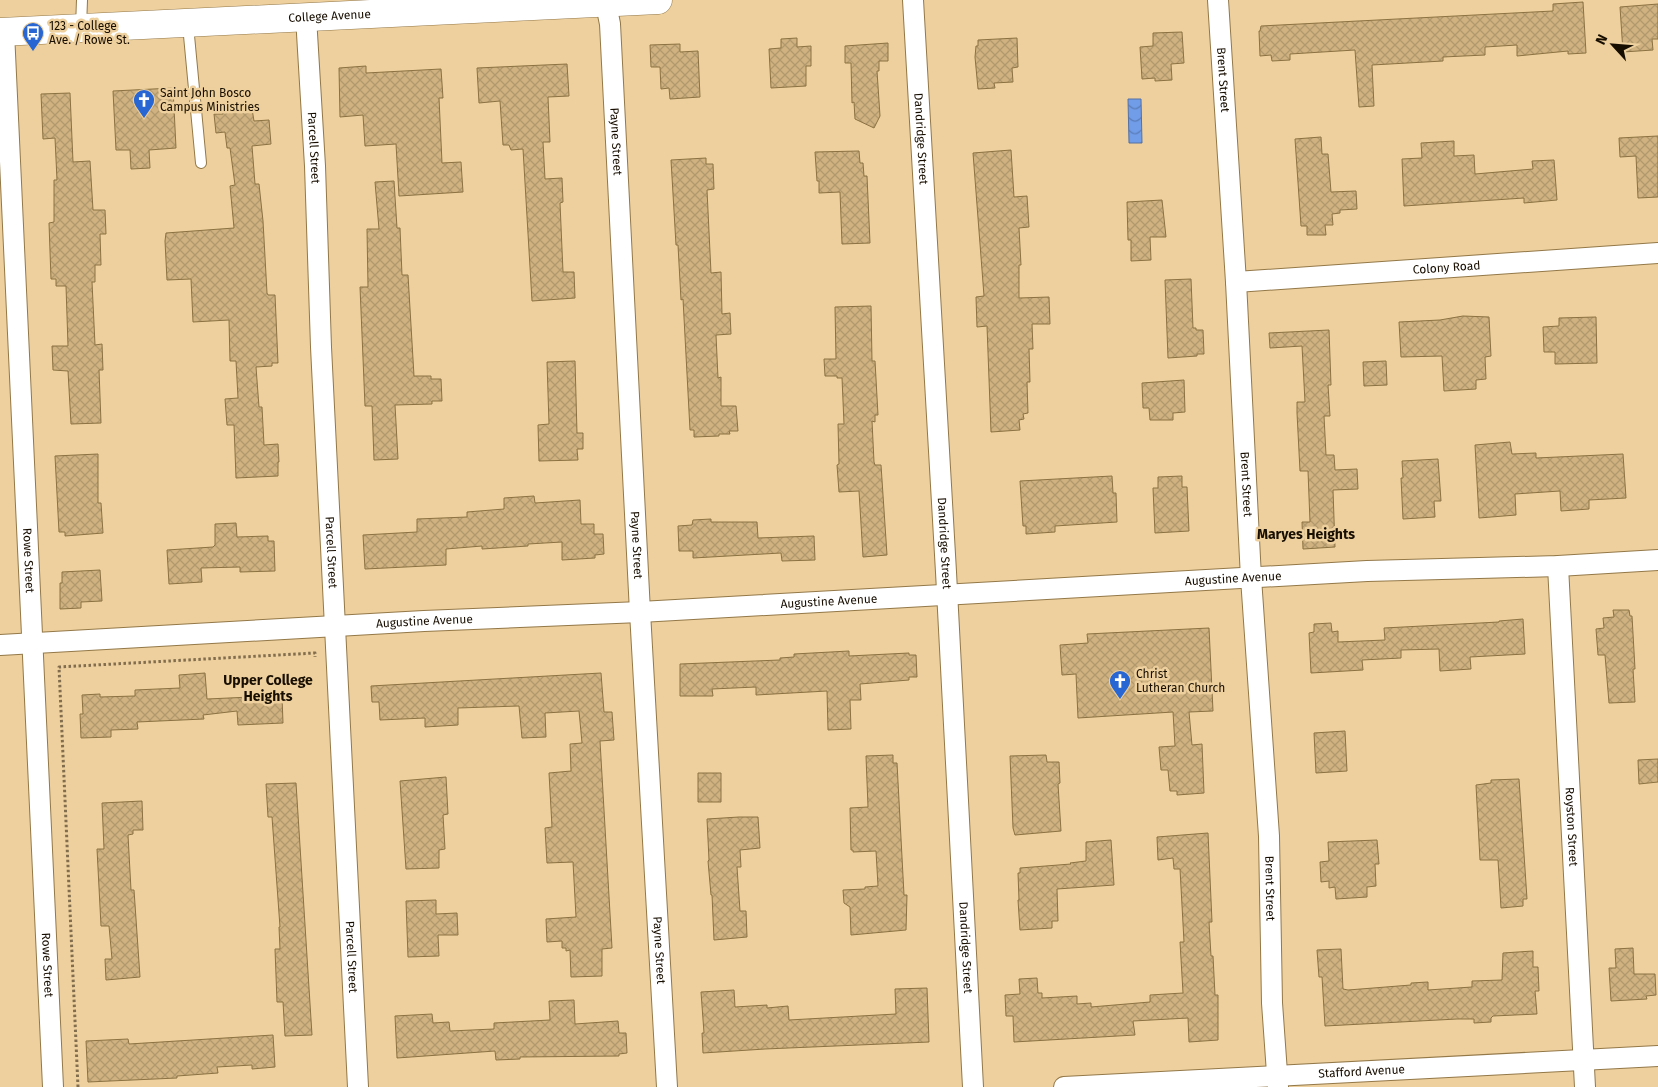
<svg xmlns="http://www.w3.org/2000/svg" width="1658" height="1087" viewBox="0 0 1658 1087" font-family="'Fira Sans',sans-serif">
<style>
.water{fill:url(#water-waves);stroke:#5671a2}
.building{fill:url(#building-cross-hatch);stroke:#8c7242}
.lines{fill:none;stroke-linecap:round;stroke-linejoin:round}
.lane-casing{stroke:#937848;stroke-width:12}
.street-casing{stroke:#937848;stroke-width:22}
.secondary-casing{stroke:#937848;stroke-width:29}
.path{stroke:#816d4d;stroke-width:3;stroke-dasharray:2.5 2.5;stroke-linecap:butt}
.lane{stroke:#fff;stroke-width:10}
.street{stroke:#fff;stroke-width:20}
.secondary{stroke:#fff;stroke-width:28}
.labels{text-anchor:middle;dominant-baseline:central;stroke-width:5;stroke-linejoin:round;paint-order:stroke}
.street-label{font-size:12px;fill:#180e00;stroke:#edd09d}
.poi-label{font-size:12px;fill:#180e00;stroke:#edd09d;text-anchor:start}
.neighbourhood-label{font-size:14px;font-weight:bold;fill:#180e00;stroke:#edd09d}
</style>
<defs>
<pattern id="water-waves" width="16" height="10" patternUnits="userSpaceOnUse" patternTransform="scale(1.25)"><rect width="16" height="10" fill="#709ce8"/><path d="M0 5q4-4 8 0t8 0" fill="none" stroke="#5b7eba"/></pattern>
<pattern id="building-cross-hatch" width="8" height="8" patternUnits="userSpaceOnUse" patternTransform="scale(1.25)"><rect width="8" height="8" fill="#cfb280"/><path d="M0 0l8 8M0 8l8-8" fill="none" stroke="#b1986d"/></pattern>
</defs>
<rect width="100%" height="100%" fill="#edd09d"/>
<path class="water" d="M1128 99H1141L1142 143H1129Z"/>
<path class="building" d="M1583 2 1586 53 1568 54V51L1517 56V45L1485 47V55L1443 57V61L1372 65 1374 106 1359 107 1355 50 1290 54V60L1272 61 1271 55 1260 56 1259 31H1260L1261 26 1553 11V4Z
M1658 4V39H1652L1653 50 1623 52 1620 7Z
M1182 32 1184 63 1171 64 1172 80 1155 81V78L1142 79 1140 47 1153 46V33Z
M797 38V47L811 46V66H806V86L771 88 769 49 781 48V39Z
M1017 38 1018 67 1012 68 1013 82 994 83 995 88 978 89 975 57 976 46H978V40Z
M888 43V61H879V71H877L880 116 874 128 855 119 854 102 852 103 851 63H845V46Z
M680 44V52L698 51 700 97 670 99 669 88 661 89 660 67H651L650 45Z
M567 64 569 96 548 97 550 142H543L545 179 562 178 563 202 560 203 563 272H574L575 298 532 301 523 149 511 150 509 145H503L500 101 479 103 477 68Z
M366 66V73L441 69 443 98H439L442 163 461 162 463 192 399 196 396 144 365 146 363 115 340 117 339 68Z
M173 88 176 148 149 150 150 168 131 169 130 150H116L113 91Z
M70 93 73 162 90 161 93 210H105L106 234H100L101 265H95V282H92L95 345 102 344 103 370H99L101 423 71 424 68 371 53 370 52 346H68L66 286H56V279H51L49 223 54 222V180H57L55 138 43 139 41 94Z
M252 109 254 121 269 120 271 144 252 146 255 184H259L263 221 267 293 268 295H275L278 363H272V366L256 367 259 407H262L264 445 278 444 279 462H278V476L236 478 234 425H227L225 399 238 398 236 361H230L229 320 193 322 191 279 167 280 165 241 166 233 234 228 230 186 235 185 230 148H227L225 132 216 133 214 114H223V112Z
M1658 136V197L1638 198 1636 156 1620 157 1619 138Z
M1321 137 1322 154H1328L1331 192 1356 191 1357 209 1340 210V213L1332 214 1333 225H1325L1326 235H1307V226H1301L1295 139Z
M1454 141V156L1474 155 1475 174 1533 169 1532 161 1554 160 1557 200 1524 203V198L1404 206 1402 159 1422 158 1421 143Z
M1011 150 1014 197 1027 196 1029 227 1019 228 1021 265H1019V298L1049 297 1050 324H1032L1033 349H1029L1030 382H1027L1028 413 1023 414 1024 419 1019 420 1020 430 991 432 987 326 977 327 976 297 984 296 973 153Z
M859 151 860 163H863L864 176H867L870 243 842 244 840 192 819 193V181H817L815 152Z
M706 158V164H713L714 189 707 190 711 273 721 272 722 314 730 313 731 334 716 335 718 378 721 377V406H736L738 431H729L730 434H719V436L694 437V430H690L683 299 681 300 678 245H676L671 160Z
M394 181 397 228H400L402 275H408L414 376H431V379H441L442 401H432V404L395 405 398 459 374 460 372 406H365L360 287H368L367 229H379L375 182Z
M1162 200 1166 237H1150L1151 260 1131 261V240H1128L1127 202Z
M1191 279 1193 328H1196V330H1203L1204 354H1197V356L1168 358 1165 280Z
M871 306 872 361H875L878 415H875V422L872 421 874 462 875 465H881L887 555 863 557 859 491 839 492 837 465 839 464 838 424H844L842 378H837V376H825L824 359H836L835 307Z
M1463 316 1489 317 1491 356 1485 357 1486 379 1476 380V389L1444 391 1442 356 1401 357 1399 322 1440 320Z
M1596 317 1597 363 1555 364V352H1544L1543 327 1559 326V318Z
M1329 330 1331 385H1328L1330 416H1324L1326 455H1334L1335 470 1357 469 1358 489 1333 490 1335 547 1303 549 1302 522H1310L1308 471H1300L1297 413V402H1305L1302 346 1270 348 1269 333Z
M575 361 577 433H583V449H577L578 460 539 461 538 425 549 424 547 362Z
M1386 361 1387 385 1364 386 1363 362Z
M1184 380 1185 412 1173 413V420H1150L1149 408H1143L1142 383Z
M1510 442 1512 454 1536 453V458L1623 454 1626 498 1589 500V509L1561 511 1560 491 1515 494 1516 515 1479 518 1475 445Z
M98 454V503H101L103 533 65 536V532H59L55 456Z
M1438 459 1441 501H1434L1435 517 1403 519 1401 478H1403L1402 461Z
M1112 476 1113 493H1116L1117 522 1055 526V532L1026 534V526H1023L1020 481Z
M1182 476V487H1187L1189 531 1155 533 1153 488H1158V477Z
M534 496 535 503 580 500 581 524H594V534H603L604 554 595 555V558L562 560V542L528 544V546L482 549V546L446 549V565L365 569 363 535 417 532V519L467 517V512L504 509V498Z
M711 519V522H757L758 538 814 536 815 560 782 561 781 553 693 558V551H679L678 526 692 525 693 520Z
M236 523 237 537 268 536V541H274L275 571 240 572V567L201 568 202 582 169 584 167 550 213 547 215 545V524Z
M100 570 102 601 81 602V608L60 609V583H62V572Z
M1613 610H1629L1630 616H1632L1635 669H1633L1635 702 1609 703 1605 655H1598L1596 629 1604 628 1603 618 1614 617Z
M1523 619 1525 654 1470 657 1471 669 1440 671 1439 649 1401 650V658L1362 660 1363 670 1311 673 1309 633 1314 632V624L1331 623 1332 632 1338 631V642L1385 640 1384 628 1499 622V621Z
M1209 628 1213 711 1189 712 1192 745 1202 744 1204 793 1177 795V791H1170L1168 770H1161L1159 747 1175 746 1173 712 1078 718 1076 674 1062 675 1060 645 1088 643 1087 634Z
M849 651V656L909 653V655H916L917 677H909V680L860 684 861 700H850L851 729 828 730 827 691 756 695V687L712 689 713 696H680V664L780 660V658L794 657V654Z
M205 673 207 699 273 696V698L282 697 283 723 238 725 237 711 203 715 204 719 137 722 138 729 111 730V737L81 738 80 714H83L82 695 100 694V697L135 696V690L180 688 179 675Z
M601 673 604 712H612L614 740 600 741 612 948 602 949V976L571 977 570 950 566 951V948H562V941L547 942 546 919 576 917 573 862 547 863 545 828 552 827 549 773 571 771 570 744 582 743 579 711 545 713 546 737 522 738 519 706 458 708V725L425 727V718L380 720 379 702H372L371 686Z
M1345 731 1347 771 1316 773 1314 733Z
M893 755V763H897L904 895H907L906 930 851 935 850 907 844 903 843 890 865 889V887L878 886 876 851 853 852V850H851L850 808 868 807 866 756Z
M1046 755 1047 762H1059L1060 783 1058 784 1061 831 1015 835 1013 828 1010 756Z
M1658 759V782L1639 784 1638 760Z
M698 773H721V802H698Z
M446 777 448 814 443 815 445 849 439 850V868L406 869 400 781Z
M1519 779 1527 899H1523V906L1501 908 1498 860H1480L1476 785 1491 783V780Z
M296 783 312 1035 285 1036 283 1002H277L275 949H280L279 927H280L272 817H268L266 784Z
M142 801 143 830H133V834L128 835 131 890H134L140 977 106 980 105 959H112L109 926H101L97 849H104L102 803Z
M739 817H758L760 848 740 850 741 867H737L740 911H746L747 937 714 940 712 895H711L708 861 709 860 707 819Z
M1208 833 1212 922H1209L1211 956H1213L1215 995H1218V1040L1189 1042 1188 1018 1133 1021 1135 1035 1014 1042 1013 1016H1006L1005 995 1020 994 1019 979 1037 978 1038 993H1042V998L1077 996V1004L1091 1003V1007L1150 1002V995L1183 993 1180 942H1184L1180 869H1174L1173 858 1158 860 1157 837Z
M1111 840 1114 885 1057 889 1058 921H1052V928L1020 930 1018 900H1019L1018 873H1020V868L1071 864 1070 863 1086 861V842Z
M1377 840 1379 864H1375L1376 886 1367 887V897L1336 899 1335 887 1329 888V881L1321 882 1320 862 1329 861 1328 842Z
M436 900V914L457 913 458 935H438L439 956 408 957 406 901Z
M1633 948 1634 974H1655L1656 995 1646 996 1647 999 1611 1001 1609 968H1616L1615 949Z
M1341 949 1343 989 1348 990 1411 985V983L1428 982V990L1472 987V981L1502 980 1503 953 1533 951V967H1538L1539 991H1535L1537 1014 1493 1016 1491 1018V1022L1474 1023V1019H1457L1325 1026 1322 977H1319L1317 950Z
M927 988 929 1042 765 1049 703 1053 702 1033H704L701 992 734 990 735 1007 767 1005V1008L788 1006 789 1020 896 1014 895 989Z
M574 1000 575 1024 618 1021 619 1033H626L627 1053 619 1054V1056L520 1057V1059L496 1060 495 1051 397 1058 395 1016 432 1014 433 1023 449 1022 450 1031 494 1029V1023L550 1020 549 1001Z
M273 1035 275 1067 252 1069V1065L217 1067 218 1073 177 1076V1078L88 1082 86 1041 128 1039 129 1044Z"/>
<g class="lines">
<g class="lane-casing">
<path id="lane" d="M188 25 201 163
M81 27 82 0"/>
</g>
<g class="street-casing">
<g id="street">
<path id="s1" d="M913 0 946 572 973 1087"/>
<path id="s2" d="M1218 0 1236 282 1251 578 1269 836 1272 1003 1278 1087"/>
<path id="s3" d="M606 4 610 24 640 612 667 1087"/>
<path id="s4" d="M306 17 315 166 321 347 358 1087"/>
<path id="s5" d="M4 32 53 1087"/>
<path id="s6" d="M1236 282 1658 253"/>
<path id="s7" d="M1558 566 1585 1087"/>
<path id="s8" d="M0 645 424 621 640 612 1367 571 1558 566 1658 560"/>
<path id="s9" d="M1064 1087 1658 1056"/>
</g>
</g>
<g class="secondary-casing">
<g id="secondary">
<path id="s10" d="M0 32 658 0"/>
</g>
</g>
<path class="path" d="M78 1087 59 667 315 653V657"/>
<use href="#lane" class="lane"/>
<use href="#street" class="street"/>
<use href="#secondary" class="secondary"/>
</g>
<defs>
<g id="bus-pin" transform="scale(1.125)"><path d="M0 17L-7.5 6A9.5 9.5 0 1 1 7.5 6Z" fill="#2866d3" stroke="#edd09d"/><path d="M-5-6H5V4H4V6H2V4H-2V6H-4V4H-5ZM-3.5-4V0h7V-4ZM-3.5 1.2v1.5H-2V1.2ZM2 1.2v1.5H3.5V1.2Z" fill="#fff"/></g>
<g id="church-pin" transform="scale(1.125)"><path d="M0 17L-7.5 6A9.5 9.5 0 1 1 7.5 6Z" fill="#2866d3" stroke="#edd09d"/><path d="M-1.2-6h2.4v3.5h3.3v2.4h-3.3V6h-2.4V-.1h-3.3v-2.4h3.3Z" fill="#fff"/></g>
</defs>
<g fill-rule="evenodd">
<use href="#bus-pin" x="33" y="33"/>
<use href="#church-pin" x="144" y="100"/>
<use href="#church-pin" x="1120" y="681"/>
</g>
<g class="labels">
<g class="street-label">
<text stroke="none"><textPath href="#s10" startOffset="330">College Avenue</textPath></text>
<text stroke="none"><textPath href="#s2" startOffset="80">Brent Street</textPath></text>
<text stroke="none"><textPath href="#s1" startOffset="139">Dandridge Street</textPath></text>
<text stroke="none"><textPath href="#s3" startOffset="138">Payne Street</textPath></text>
<text stroke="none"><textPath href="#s4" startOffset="131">Parcell Street</textPath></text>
<text stroke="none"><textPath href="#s6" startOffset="211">Colony Road</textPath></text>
<text stroke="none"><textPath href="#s2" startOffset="485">Brent Street</textPath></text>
<text stroke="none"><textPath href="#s1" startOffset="544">Dandridge Street</textPath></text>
<text stroke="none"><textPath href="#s3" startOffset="542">Payne Street</textPath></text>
<text stroke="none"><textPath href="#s4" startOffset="536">Parcell Street</textPath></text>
<text stroke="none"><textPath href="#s5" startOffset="529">Rowe Street</textPath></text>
<text stroke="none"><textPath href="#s8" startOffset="1235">Augustine Avenue</textPath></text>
<text stroke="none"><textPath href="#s8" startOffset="830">Augustine Avenue</textPath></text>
<text stroke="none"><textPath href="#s8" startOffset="425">Augustine Avenue</textPath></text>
<text stroke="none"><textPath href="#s7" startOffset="261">Royston Street</textPath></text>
<text stroke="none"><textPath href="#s2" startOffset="890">Brent Street</textPath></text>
<text stroke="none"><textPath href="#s1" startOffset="949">Dandridge Street</textPath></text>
<text stroke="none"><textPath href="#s3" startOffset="948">Payne Street</textPath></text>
<text stroke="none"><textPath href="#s4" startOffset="941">Parcell Street</textPath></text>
<text stroke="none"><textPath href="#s5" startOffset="934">Rowe Street</textPath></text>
<text stroke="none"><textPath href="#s9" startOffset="298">Stafford Avenue</textPath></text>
</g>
<g class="poi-label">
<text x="49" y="26">123 - College<tspan x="49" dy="14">Ave. / Rowe St.</tspan></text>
<text x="160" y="93">Saint John Bosco<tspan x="160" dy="14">Campus Ministries</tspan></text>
<text x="1136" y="674">Christ<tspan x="1136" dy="14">Lutheran Church</tspan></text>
</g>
<g class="neighbourhood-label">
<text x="1306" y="534">Maryes Heights</text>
<text x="268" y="680">Upper College<tspan x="268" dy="16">Heights</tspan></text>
</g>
</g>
<g transform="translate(1613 45) rotate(296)" stroke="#edd09d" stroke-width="4" paint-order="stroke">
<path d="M0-4L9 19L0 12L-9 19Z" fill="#180e00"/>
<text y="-8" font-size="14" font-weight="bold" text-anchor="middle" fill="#180e00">N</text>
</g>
</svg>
